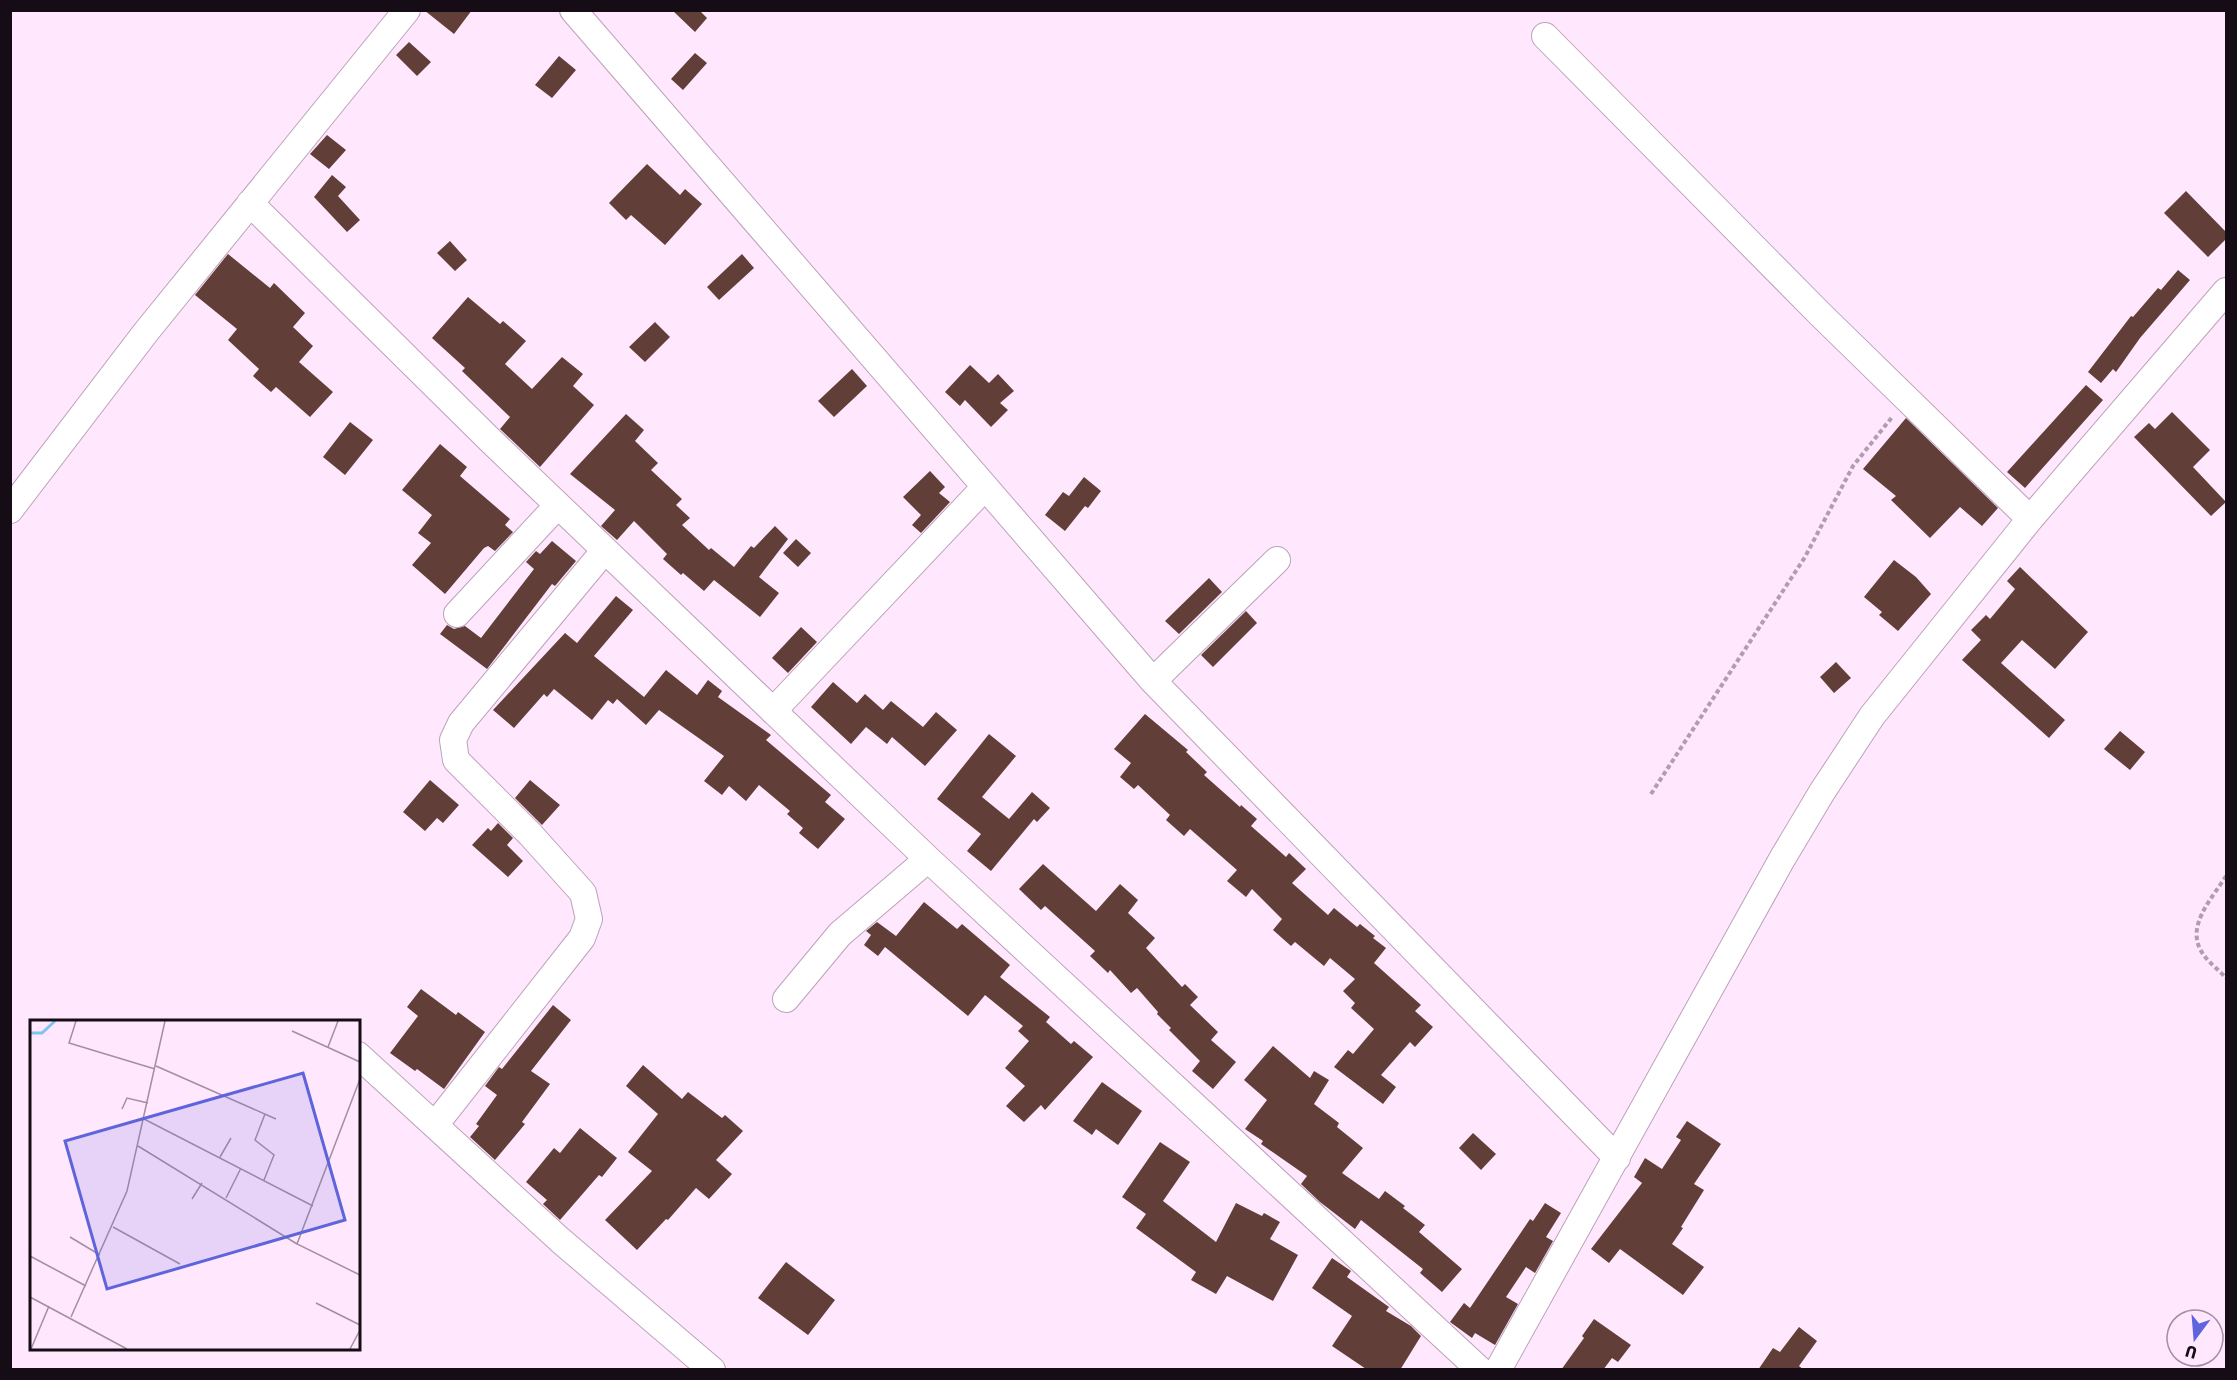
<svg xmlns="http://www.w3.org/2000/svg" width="2237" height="1380" viewBox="0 0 2237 1380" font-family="Jost,sans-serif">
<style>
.building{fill:#613f38}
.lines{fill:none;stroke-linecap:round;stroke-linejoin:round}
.minor-casing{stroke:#bda1bc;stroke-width:28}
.path{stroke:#b09daf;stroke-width:4;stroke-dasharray:4.5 3;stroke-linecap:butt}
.minor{stroke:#fff;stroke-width:26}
.inset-river{fill:none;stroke:#7ec3f4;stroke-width:3}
.inset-road{fill:none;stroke:#a28fa1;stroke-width:1.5}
.view{fill:#5e64dc;fill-opacity:0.15;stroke:#5e64dc;stroke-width:3}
.inset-edge{fill:none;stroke:#160c16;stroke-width:3}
</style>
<rect width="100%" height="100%" fill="#ffe7fd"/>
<path class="building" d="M424 10H472L454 34Z
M672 10H699L707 18 695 32Z
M409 42 431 62 417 76 396 55Z
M695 53 707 63 683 90 671 79Z
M559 56 576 70 552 98 535 85Z
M327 135 346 150 329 169 310 154Z
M647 164 680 195 685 189 702 204 665 245 631 215 626 220 609 203Z
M332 175 346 187 338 196 360 220 347 232 314 197Z
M2186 191 2226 232V239L2208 257 2164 213Z
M450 241 467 260 455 271 437 253Z
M228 254 270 288 274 283 305 313 293 327 313 346 299 362 333 392 310 417 276 387 271 392 253 376 259 369 228 340 237 329 195 295Z
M742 254 754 268 719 300 707 287Z
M2178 270 2190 280 2140 338 2116 372 2113 369 2101 383 2088 372 2131 316 2133 317 2158 288 2161 290Z
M468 297 500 324 503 321 526 341 505 364 532 389 562 357 583 374 573 386 594 405 540 467 500 429 510 417 462 371 465 368 432 338Z
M655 322 670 337 645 362 629 347Z
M970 365 989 383 998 374 1014 391 1000 403 1008 410 991 427 965 400 960 406 945 392Z
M852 369 867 386 834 417 818 401Z
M2086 385 2103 400 2025 488 2007 472Z
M2172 412 2210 450 2193 467 2226 502 2211 516 2134 437 2149 423 2155 429Z
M626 414 644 430 635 441 658 463 651 470 682 499 676 505 690 518 682 525 709 550 711 548 734 567 751 546 754 548 775 526 788 539 759 577 779 593 760 617 714 580 704 591 683 573 681 575 663 559 667 554 634 521 617 540 601 526 615 510 570 474Z
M1906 418 1998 508 1982 526 1960 507 1930 538 1891 500 1896 496 1863 469Z
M350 422 373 440 345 475 323 457Z
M440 444 467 467 460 476 510 519 505 525 513 532 495 551 488 546 484 548 445 594 412 565 431 543 418 533 432 515 402 490Z
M930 471 945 487 939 493 950 502 921 533 912 525 921 515 903 497Z
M1084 477 1101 491 1088 508 1085 506 1065 531 1045 515 1063 492 1069 496Z
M796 539 811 553 798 567 783 553Z
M552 541 576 561 555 586 552 584 487 669 440 634 447 625 454 629 465 626 481 638 534 569 526 562 536 551 540 554Z
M1894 560 1916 577 1931 594 1898 631 1879 615 1882 612 1864 597Z
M2020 567 2088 632 2055 669 2022 640 2001 663 2065 720 2049 738 1962 660 1981 640 1971 630 1986 615 1990 619 2015 589 2007 581Z
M1209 578 1222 592 1179 634 1165 621Z
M616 596 633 610 594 656 644 697 666 670 697 695 708 680 722 691 718 697 771 735 766 740 831 795 825 802 845 819 818 849 799 833 803 828 787 814 790 811 759 785 746 801 729 786 722 795 704 781 724 756 659 710 646 725 617 699 613 704 608 700 592 720 554 689 547 697 544 694 514 728 493 710 565 633 577 643Z
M1246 611 1257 623 1213 667 1201 655Z
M801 627 817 642 788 673 772 658Z
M1836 662 1851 678 1834 693 1820 677Z
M833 682 857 703 865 694 883 710 891 701 923 727 936 712 957 730 925 766 892 737 887 744 866 727 851 744 811 707Z
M1145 714 1188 750 1186 752 1207 772 1204 775 1240 807 1241 805 1257 819 1251 826 1286 857 1289 853 1306 869 1292 883 1328 915 1334 908 1357 927 1360 924 1375 936 1373 938 1386 948 1374 963 1421 1005 1415 1011 1433 1027 1415 1047 1410 1042 1381 1075 1396 1087 1383 1104 1334 1067 1348 1050 1353 1054 1374 1029 1351 1008 1355 1003 1343 991 1355 979 1330 958 1324 966 1295 942 1291 946 1273 930 1282 919 1252 889 1246 897 1227 881 1237 870 1190 829 1184 836 1166 820 1170 815 1138 785 1134 789 1120 777 1131 763 1114 749Z
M2120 731 2145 752 2130 770 2104 749Z
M989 734 1016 756 982 797 1009 819 1032 792 1050 808 1037 822 1034 819 991 871 967 851 981 834 937 799Z
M430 780 459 805 443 823 437 818 425 831 403 812Z
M530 780 560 805 542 825 515 798Z
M498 823 513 838 507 845 523 861 508 877 472 845 488 828 491 831Z
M1043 864 1096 911 1120 884 1138 900 1128 913 1155 938 1146 948 1182 987 1185 984 1198 997 1190 1005 1218 1032 1211 1040 1236 1062 1213 1089 1192 1071 1200 1061 1169 1030 1171 1028 1157 1014 1158 1012 1137 988 1131 993 1110 970 1108 973 1090 956 1095 951 1045 906 1041 910 1019 889Z
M924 902 957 929 962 924 1010 965 1000 977 1050 1017 1046 1022 1071 1044 1074 1041 1093 1057 1045 1110 1041 1105 1024 1122 1006 1106 1025 1086 1005 1068 1029 1041 1018 1031 1023 1026 985 995 968 1016 885 947 878 956 864 945 871 935 866 931 877 922 896 936Z
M421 989 456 1015 458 1012 485 1032 444 1089 417 1069 415 1071 390 1053 418 1016 407 1007Z
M553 1005 571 1020 531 1071 550 1084 522 1122 525 1124 495 1160 470 1137 479 1126 476 1124 497 1095 485 1086 499 1067 502 1069Z
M1273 1046 1310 1078 1314 1071 1329 1080 1314 1104 1339 1123 1337 1127 1363 1148 1342 1173 1379 1199 1385 1191 1405 1206 1403 1208 1425 1225 1419 1232 1462 1269 1442 1292 1420 1273 1423 1269 1361 1220 1355 1229 1320 1202 1301 1184 1307 1176 1261 1144 1263 1141 1245 1129 1267 1100 1244 1080Z
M643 1065 682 1099 688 1092 722 1118 725 1115 743 1131 716 1160 732 1174 709 1199 696 1188 668 1220 666 1219 637 1250 605 1220 652 1171 628 1152 658 1114 626 1086Z
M1102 1082 1142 1111 1118 1145 1096 1129 1092 1135 1073 1121Z
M1687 1121 1721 1144 1694 1184 1704 1190 1681 1227 1683 1228 1672 1244 1704 1267 1683 1295 1620 1249 1609 1263 1591 1249 1642 1183 1634 1177 1645 1158 1662 1169 1681 1140 1676 1137Z
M580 1128 617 1158 602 1177 599 1175 560 1220 543 1204 547 1200 526 1182 554 1148 560 1153Z
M1473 1133 1496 1154 1481 1170 1459 1148Z
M1160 1142 1190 1162 1163 1201 1216 1242 1236 1203 1262 1216 1264 1213 1280 1222 1270 1239 1298 1255 1273 1301 1227 1276 1216 1294 1191 1280 1196 1272 1136 1228 1146 1214 1122 1197Z
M1545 1203 1561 1213 1546 1237 1553 1241 1535 1273 1526 1267 1506 1297 1518 1304 1495 1345 1475 1333 1472 1338 1450 1322 1464 1303 1470 1308 1530 1219 1533 1221Z
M1332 1258 1351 1271 1347 1277 1389 1307 1386 1311 1411 1326 1421 1336 1400 1370 1366 1369 1332 1346 1352 1316 1312 1288Z
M786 1262 835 1300 808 1335 758 1298Z
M1594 1319 1631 1345 1618 1362 1612 1358 1603 1370H1561L1584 1338 1582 1336Z
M1799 1327 1817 1341 1799 1366 1804 1370H1758L1773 1348 1780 1352Z"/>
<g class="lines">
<g class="minor-casing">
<path id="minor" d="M573 10 1153 681 1617 1158
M1545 36 1821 315 2030 519
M250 203 491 441 928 859 1480 1370
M10 510 146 332 407 10
M457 614 558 505
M1153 681 1277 560
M773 711 985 487
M786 999 840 934 928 859
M358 1055 560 1240 712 1370
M435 1125 582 938 589 919 583 893 530 834 456 760 453 740 461 723 605 550
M1498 1370 1782 859 1822 792 1872 716 2030 519 2226 291"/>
</g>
<path class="path" d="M1651 794 1805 557 1853 466 1893 416
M2226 876C2212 899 2184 927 2203 954 2209 963 2219 970 2226 978"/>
<use href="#minor" class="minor"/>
</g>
<g transform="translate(30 1020)">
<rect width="330" height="330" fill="#ffe7fd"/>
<path class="inset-river" d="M0 13H12L25 1"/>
<path class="inset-road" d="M46 1 39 23 125 49M262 11 330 42M298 27 308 1M126 46 246 99M330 59 267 224 330 255M92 89 97 78 118 83M114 99 283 186M108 126 267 224M190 137 201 118M234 160 244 135 225 120 235 94M196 178 211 148M162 179 172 163M83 207 150 244M40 217 70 235M0 236 56 266M0 277 97 329M286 283 330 305M41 297 97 171 135 1M1 329 19 286M320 329 330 310"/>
<path class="view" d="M273 53 315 200 77 269 35 121Z"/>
<rect width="330" height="330" class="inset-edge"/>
</g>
<rect width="2237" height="1380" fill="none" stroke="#160c16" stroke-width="24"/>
<g transform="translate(2195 1338) rotate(196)"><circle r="28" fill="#ffe7fd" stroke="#a28fa1" stroke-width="1.5"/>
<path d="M0-4.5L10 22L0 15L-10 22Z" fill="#5e64dc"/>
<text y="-9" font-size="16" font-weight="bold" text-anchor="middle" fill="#160c16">U</text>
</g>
</svg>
